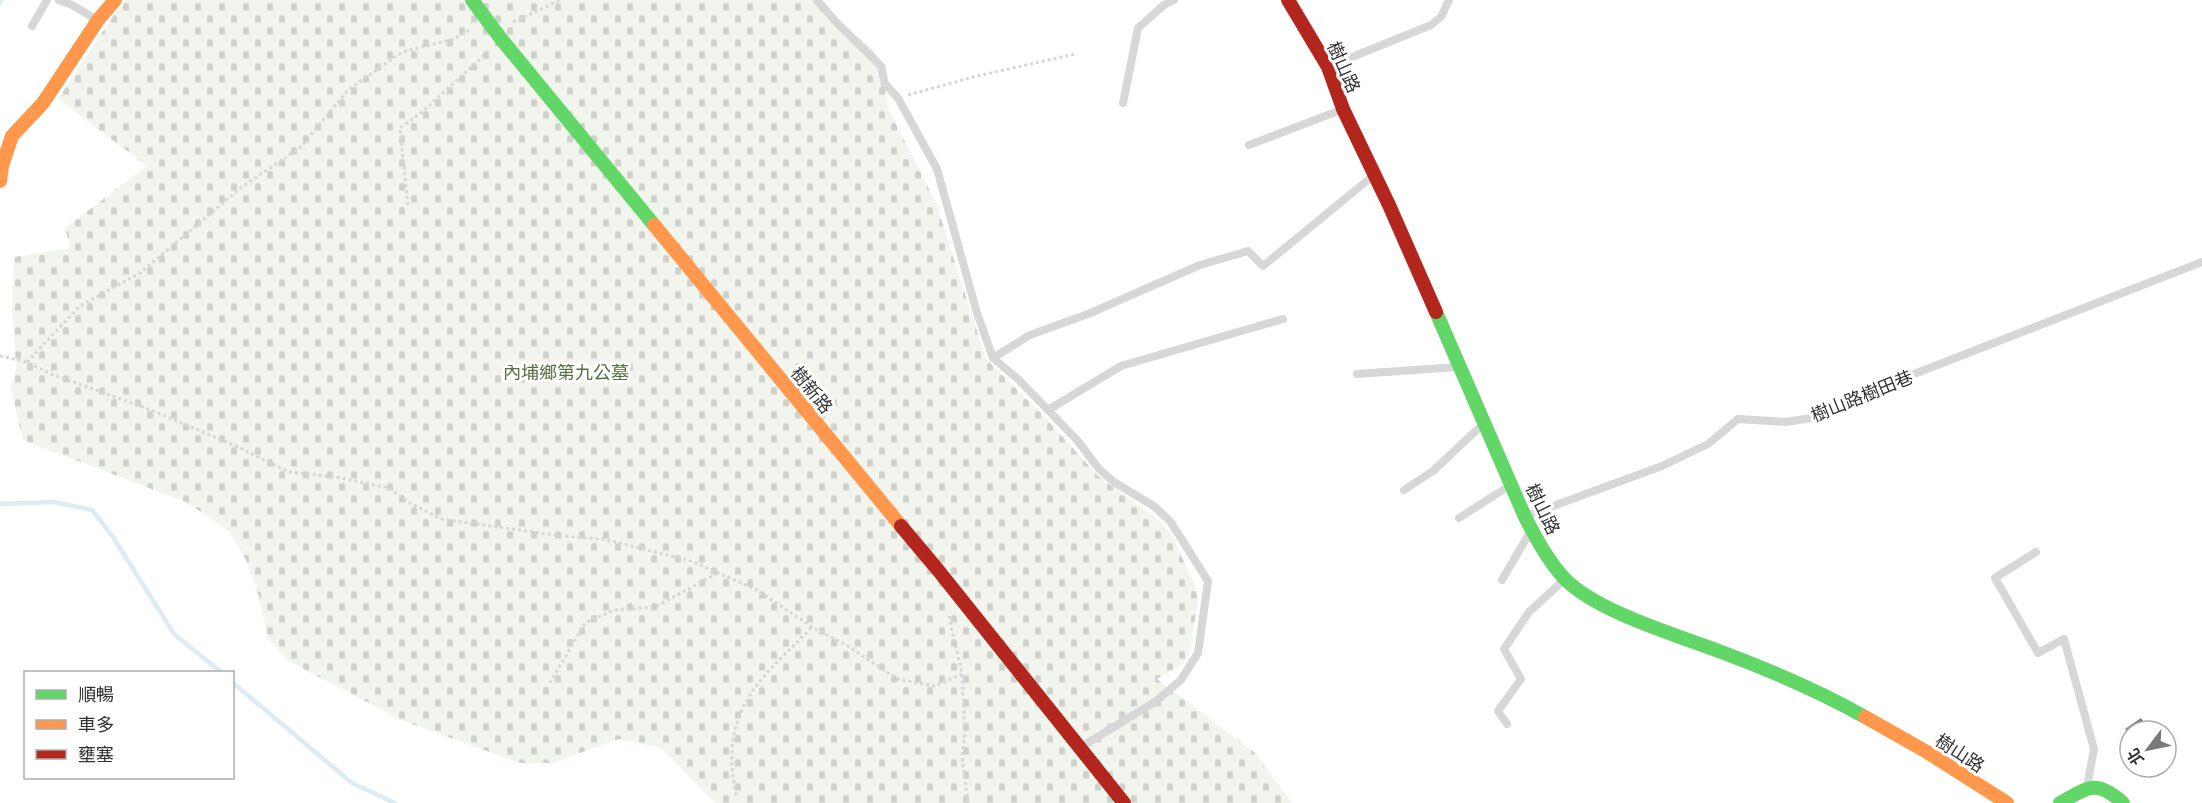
<svg xmlns="http://www.w3.org/2000/svg" width="2202" height="803" viewBox="0 0 2202 803" font-family="'Titillium Web','Noto Sans TC',sans-serif">
<style>
.cemetery{fill:url(#cemetery-stones)}
.lines{fill:none;stroke-linecap:round;stroke-linejoin:round}
.stream{stroke:#ddebf3;stroke-width:4.5}
.building{fill:url(#building-hatch)}
.path{stroke:#d6d6d6;stroke-width:3;stroke-dasharray:3 3;stroke-linecap:butt}
.lane{stroke:#d7d7d7;stroke-width:8}
.fast{stroke:#63d668;stroke-width:14}
.slow{stroke:#ff974d;stroke-width:14}
.jam{stroke:#b3261e;stroke-width:14}
.labels{text-anchor:middle;dominant-baseline:central;stroke-width:6;stroke-linejoin:round;paint-order:stroke}
.street-label{font-size:18px;fill:#333;stroke:#fff}
.park-label{font-size:18px;fill:#56703f;stroke:#fff}
</style>
<defs>
<pattern id="cemetery-stones" width="16" height="16" patternUnits="userSpaceOnUse" patternTransform="scale(1.5)"><rect width="16" height="16" fill="#f1f5ed"/><path d="M2 7V4a2 2 0 0 1 4 0v3zM10 15v-3a2 2 0 0 1 4 0v3z" fill="#cfd2cc"/></pattern>
<pattern id="building-hatch" width="6" height="6" patternUnits="userSpaceOnUse" patternTransform="scale(1.5)"><rect width="6" height="6" fill="#818181"/><path d="M-1 1l2-2M0 6l6-6M5 7l2-2" fill="none" stroke="#6a6a6a"/></pattern>
</defs>
<rect width="100%" height="100%" fill="#fff"/>
<path class="cemetery" d="M126 0H815L874 50 881 63 888 108 936 203 986 359 1043 415 1097 475 1160 521 1172 535 1195 586 1198 601 1188 660 1157 679 1255 753 1292 803H715L661 748 619 739 552 763H520L401 720 287 660 268 638 259 597 247 562 230 532 186 502 23 440 11 389 16 368 12 306 14 257 71 248 65 228 147 166 58 99 114 15Z"/>
<g class="lines">
<path class="stream" d="M0 3 1 0
M0 504 54 502 92 510 113 537 174 634 221 672
M232 682 352 783 395 803"/>
</g>
<path class="building" d="M2141 718 2149 731H2130V737L2125 729Z"/>
<g class="lines">
<path class="path" d="M513 22 560 0
M908 95 973 77 1075 54
M408 205 400 128 422 112 489 51
M0 356 27 362 51 374 146 408 236 446 289 472 336 477 389 488 408 502 441 519 561 536 603 539 691 561 757 590 812 627 848 646 897 679 935 686 962 674
M27 362 80 306 140 273 242 187 301 147 348 90 402 52 453 39 470 30
M949 616 962 674 965 732 962 757 968 803
M550 683 585 623 614 610 655 607 718 573
M736 795C734 782 731 767 732 753 734 694 775 666 812 627"/>
<path class="lane" d="M59 0 72 5 97 20
M817 0 837 23 881 66 885 84 898 98 937 169 977 313 993 358 1019 380 1077 440 1099 469 1114 482 1155 507 1170 521 1208 581 1198 653 1181 680 1155 702 1081 747
M32 26 47 0
M1330 66 1431 25 1441 17 1449 0
M1123 103 1138 28 1164 5 1174 0
M1249 145 1341 110
M993 358 1030 335 1088 314 1200 265 1248 251 1263 266 1374 175
M1357 374 1457 367
M1048 410 1121 366 1283 319
M1404 490 1433 471 1482 425
M1526 516 1662 466 1708 444 1738 419 1786 422 1812 418 1878 388 2202 262
M1459 518 1509 486
M2036 552 1995 578 2038 653 2064 639 2094 749 2087 787
M1502 580 1530 532
M1507 724 1498 711 1521 679 1504 649 1529 612 1564 580"/>
<path class="fast" d="M472 0 502 40 654 225
M1436 312 1525 517C1536 538 1548 561 1564 578 1596 612 1680 636 1724 653 1772 671 1821 692 1865 717
M2060 803C2089 787 2096 779 2123 803"/>
<path class="slow" d="M0 181 2 166 12 136 43 103 98 20 115 0
M654 225 901 526
M1865 717 1927 752 2007 803"/>
<path class="jam" d="M1288 0 1328 67 1343 109 1389 205 1436 312
M901 526 938 570 1124 803"/>
</g>
<g class="labels">
<g class="street-label">
<text transform="translate(1344 67) rotate(66)">樹山路</text>
<text transform="translate(812 390) rotate(51)">樹新路</text>
<text transform="translate(1862 396) rotate(-22)">樹山路樹田巷</text>
<text transform="translate(1543 509) rotate(64)">樹山路</text>
<text transform="translate(1960 753) rotate(33)">樹山路</text>
</g>
<g class="park-label">
<text x="566" y="372">內埔鄉第九公墓</text>
</g>
</g>
<rect x="24" y="671" width="210" height="108" fill="#ffffff" stroke="#adadad" stroke-width="1.5"/>
<rect x="36" y="690" width="30" height="9" fill="#63d668" stroke="#adadad" stroke-width="1.5"/>
<text x="78" y="701" font-size="18" fill="#333333">順暢</text>
<rect x="36" y="720" width="30" height="9" fill="#ff974d" stroke="#adadad" stroke-width="1.5"/>
<text x="78" y="731" font-size="18" fill="#333333">車多</text>
<rect x="36" y="750" width="30" height="9" fill="#b3261e" stroke="#adadad" stroke-width="1.5"/>
<text x="78" y="761" font-size="18" fill="#333333">壅塞</text>
<g transform="translate(2148 749) rotate(238)"><circle r="28" fill="#ffffff" stroke="#adadad" stroke-width="1.5"/>
<path d="M0-4.5L10 22L0 15L-10 22Z" fill="#7a7a7a"/>
<text y="-9" font-size="16" font-weight="bold" text-anchor="middle" fill="#333333">北</text>
</g>
</svg>
